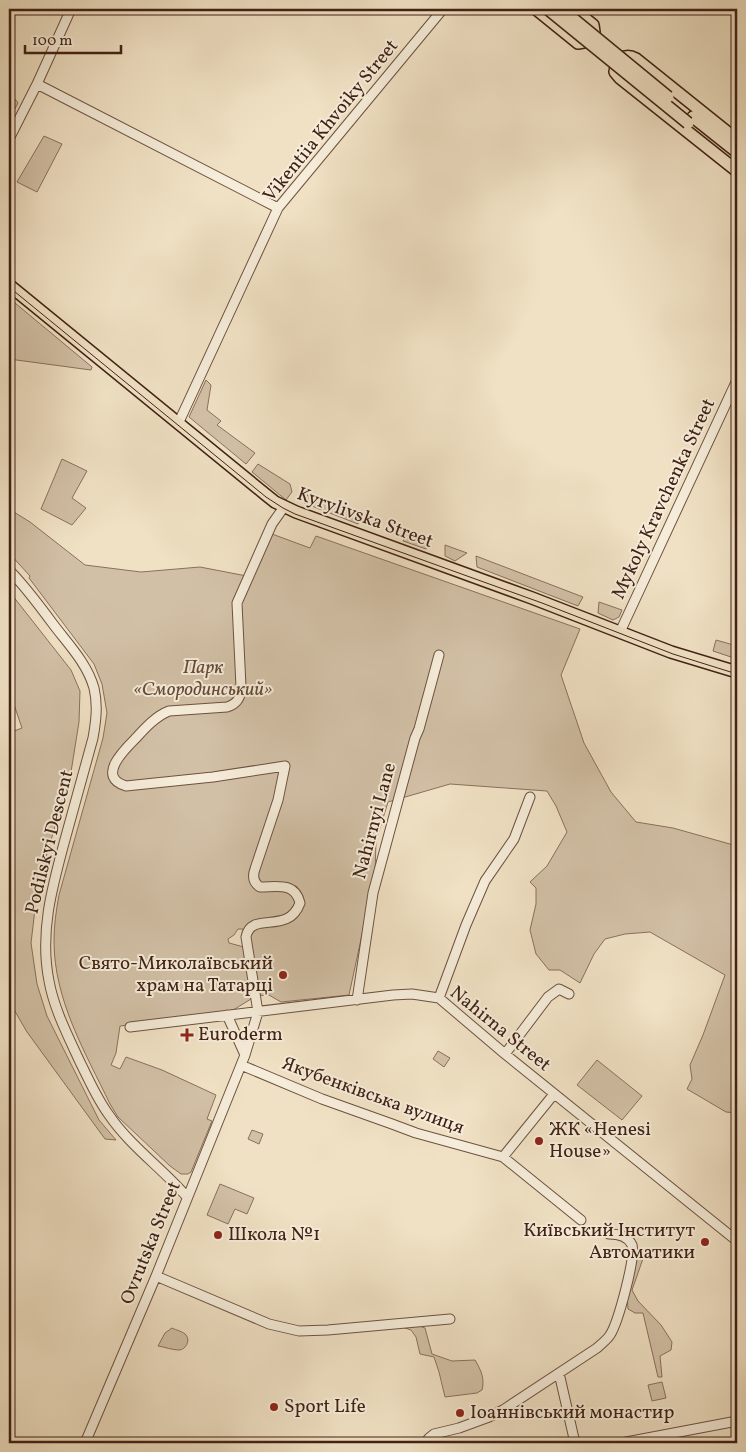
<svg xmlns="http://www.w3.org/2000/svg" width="746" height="1452" viewBox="0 0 746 1452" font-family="Vollkorn,serif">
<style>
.green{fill:#d2c0a6;stroke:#8a705e;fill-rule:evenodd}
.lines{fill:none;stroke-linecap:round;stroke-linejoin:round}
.minor-casing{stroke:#6d5141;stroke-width:11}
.major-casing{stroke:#412115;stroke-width:14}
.minor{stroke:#f5ecd9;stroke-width:9}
.major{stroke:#f0e1c4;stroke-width:11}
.tram{stroke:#412115;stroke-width:1}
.major-bridge-casing{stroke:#412115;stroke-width:14;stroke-linecap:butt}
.major-bridge{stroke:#f0e1c4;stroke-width:11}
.poi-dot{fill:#8f2418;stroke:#f5ecd9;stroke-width:2}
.labels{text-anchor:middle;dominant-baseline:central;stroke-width:4;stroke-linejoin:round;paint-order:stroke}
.street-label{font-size:19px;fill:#412115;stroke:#f5ecd9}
.park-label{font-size:19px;font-style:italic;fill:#654939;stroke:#f5ecd9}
.poi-label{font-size:19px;fill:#412115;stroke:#f5ecd9;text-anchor:start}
</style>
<rect width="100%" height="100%" fill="#f0e1c4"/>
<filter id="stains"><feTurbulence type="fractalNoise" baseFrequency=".004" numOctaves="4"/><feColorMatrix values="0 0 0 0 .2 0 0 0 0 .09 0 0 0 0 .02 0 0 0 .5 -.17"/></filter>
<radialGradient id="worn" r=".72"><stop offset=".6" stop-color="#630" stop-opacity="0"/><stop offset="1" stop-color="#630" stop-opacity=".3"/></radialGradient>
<path class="green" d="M9 96 15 99 18 103 9 120Z
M44 136 62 144 37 192 17 182Z
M9 298 92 367 91 370 9 359Z
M206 380 211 385 207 410 221 421 217 425 255 453 246 464 189 417Z
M62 459 87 471 72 498 86 508 72 525 41 509Z
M258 464 290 484 292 492 286 500 252 472Z
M307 495 361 516 358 524 304 503Z
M9 509 30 522 85 565 141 572 200 567 252 577 272 534 310 548 316 536 580 629 561 675 584 743 611 792 636 822 673 828 737 846V1113L726 1112 687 1089 692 1079 690 1065 703 1035 725 975 650 932 625 934 605 939 594 954 580 983 560 970H549L536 954 530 930 536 904V888L530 882 547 866 567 832 556 806 547 791 450 784 388 802 376 841 375 874 349 995 281 1002 269 995 251 996V999L230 1012 120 1026 116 1053 111 1065 120 1069 126 1057 162 1070 216 1095 207 1119 212 1121 191 1172 188 1174H181L170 1166 118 1117 110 1104C85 1052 54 1000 54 941 54 926 56 911 59 895L103 738 107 713 102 684 94 664 29 578 30 576 9 553ZM238 929H243L244 947 229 943 228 939 234 935Z
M406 532 429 540 426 549 403 541Z
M445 545 467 553 455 561 445 556Z
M476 556 583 597 578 606 477 567Z
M9 591 71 670 80 691 79 722 71 772 38 884 31 943 37 984 47 1016 99 1120 116 1140 105 1139 27 1032 9 1001V733L22 728 9 690Z
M599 602 622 610 619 617 613 620 598 613Z
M716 640 737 646V659L713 651Z
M438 1051 450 1058 444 1067 433 1059Z
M597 1060 642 1096 622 1120 577 1085Z
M252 1130 263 1134 259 1144 248 1139Z
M220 1184 254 1198 247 1214 235 1209 228 1224 207 1215Z
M642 1249 645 1253 632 1290 638 1301 661 1325 672 1342 671 1350 660 1356 662 1377H658L643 1313H635L628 1309 627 1292 638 1251Z
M417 1325 425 1328 432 1354 452 1361 475 1360C481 1370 485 1379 482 1390L477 1393 445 1397 439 1372 434 1357 420 1354 416 1337 411 1330 399 1326Z
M172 1328C176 1330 184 1332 186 1335 191 1341 185 1350 179 1350 172 1350 165 1347 158 1346L165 1333Z
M662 1382 666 1398 652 1401 648 1385Z"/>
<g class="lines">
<g class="minor-casing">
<path id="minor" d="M37 84 278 208
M9 139 37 84 71 9
M178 424 278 208 443 9
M9 570C25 586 39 605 53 624 68 644 87 663 94 688 98 705 96 721 93 738 84 771 75 804 66 836 53 884 39 931 49 981 54 1009 68 1036 80 1062 89 1080 97 1099 109 1115 130 1146 163 1169 187 1197
M620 632 737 380
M439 998 466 925 485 881 514 839 530 797
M357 1000 373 893 415 738 419 729 439 655
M227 1015 245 1055
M130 1027 393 995 412 994 439 998 505 1054 737 1241
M505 1054 548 997 559 989 569 994
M241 1065 322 1099 392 1124 416 1133 503 1157 581 1220
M503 1157 554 1094
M156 1276 269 1324 299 1331 328 1330 450 1319
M559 1373 575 1443
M85 1443 156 1276 245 1055 258 1012 246 937C251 910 288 936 300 903 295 882 278 887 260 887 254 883 252 877 255 869L278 800 285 766 213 777 126 786C96 777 124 750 136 738 145 728 156 716 169 711L227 707C237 704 241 698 241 687L237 603 272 524 284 507
M425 1443 429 1438 434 1434 459 1428 489 1417 503 1410 597 1348C601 1344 607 1340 610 1335 618 1323 636 1257 632 1245 628 1236 619 1234 609 1234
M621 1443 737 1421"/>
</g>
<g class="major-casing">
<path id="major" d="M536 9 578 43 589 41 594 32 593 25 573 9
M693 117 737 152
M737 140 636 59C625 53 616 59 615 72L620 78 737 171
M9 285 265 494 275 502 296 512 532 598 671 652 737 672"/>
</g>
<use href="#minor" class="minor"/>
<use href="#major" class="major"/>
<path class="tram" d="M9 287 266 497 283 508 295 514 542 603 673 654 737 674"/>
<g class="major-bridge-casing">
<path id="major-bridge" d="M548 9 688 123
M561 9 668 97"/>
</g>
<use href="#major-bridge" class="major-bridge"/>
</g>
<g class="poi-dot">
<circle cx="283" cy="975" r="5"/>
<path d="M184.5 1027.5h5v5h5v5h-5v5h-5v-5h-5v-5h5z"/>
<circle cx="539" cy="1141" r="5"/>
<circle cx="218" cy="1235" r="5"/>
<circle cx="705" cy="1242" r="5"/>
<circle cx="274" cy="1407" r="5"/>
<circle cx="460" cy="1413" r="5"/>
</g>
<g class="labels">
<g class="street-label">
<text transform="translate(331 121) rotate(-51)">Vikentiia Khvoiky Street</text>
<text transform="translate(664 499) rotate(-65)">Mykoly Kravchenka Street</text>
<text transform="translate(365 518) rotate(20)">Kyrylivska Street</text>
<text transform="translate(375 821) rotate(-75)">Nahirnyi Lane</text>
<text transform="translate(50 842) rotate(-76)">Podilskyi Descent</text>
<text transform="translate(500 1029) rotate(39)">Nahirna Street</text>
<text transform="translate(373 1096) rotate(20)">Якубенківська вулиця</text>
<text transform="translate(151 1243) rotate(-68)">Ovrutska Street</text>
</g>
<g class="park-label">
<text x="203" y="668">Парк<tspan x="203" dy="22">«Смородинський»</tspan></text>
</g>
<g class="poi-label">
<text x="273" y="964" text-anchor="end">Свято-Миколаївський<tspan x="273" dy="22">храм на Татарці</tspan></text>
<text x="198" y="1035">Euroderm</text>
<text x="549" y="1130">ЖК «Henesi<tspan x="549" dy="22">House»</tspan></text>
<text x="695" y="1231" text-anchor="end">Київський Інститут<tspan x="695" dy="22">Автоматики</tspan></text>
<text x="228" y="1235">Школа №1</text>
<text x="284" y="1407">Sport Life</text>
<text x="470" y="1413">Іоаннівський монастир</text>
</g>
</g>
<rect width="746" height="1452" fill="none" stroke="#f0e1c4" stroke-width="30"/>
<rect x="10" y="10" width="726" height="1432" fill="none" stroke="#412115" stroke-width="2.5"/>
<rect x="15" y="15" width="716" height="1422" fill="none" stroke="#412115"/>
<path d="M25 45v8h96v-8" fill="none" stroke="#412115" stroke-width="2.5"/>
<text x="32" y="45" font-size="15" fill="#412115" stroke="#f5ecd9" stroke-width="4" paint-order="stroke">100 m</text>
<rect width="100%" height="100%" filter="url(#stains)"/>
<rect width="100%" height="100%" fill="url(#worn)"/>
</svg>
